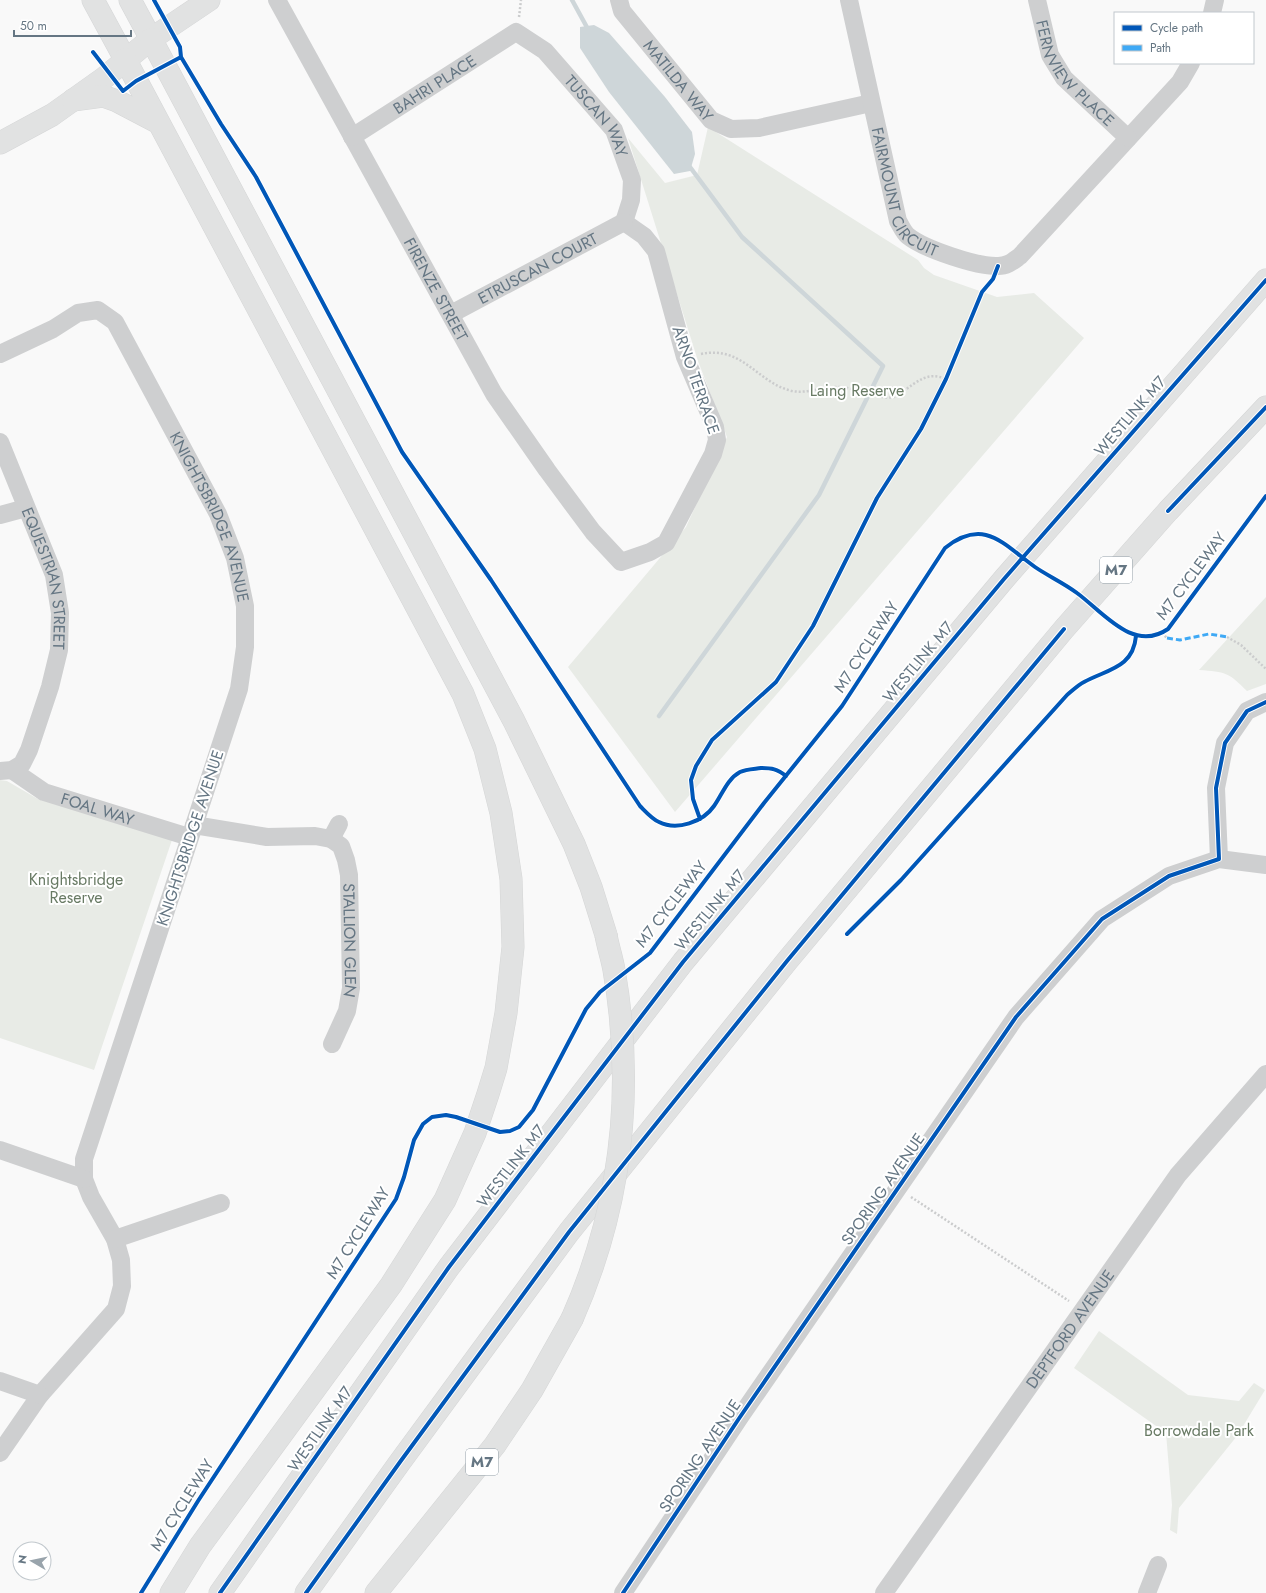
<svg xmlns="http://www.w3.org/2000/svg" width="1266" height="1593" viewBox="0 0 1266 1593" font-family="Jost,sans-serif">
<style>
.green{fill:#e8ebe6}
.water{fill:#ced6d9}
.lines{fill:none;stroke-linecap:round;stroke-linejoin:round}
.stream{stroke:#ced6d9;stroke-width:4.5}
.secondary-casing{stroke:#d5d6d7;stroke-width:23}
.primary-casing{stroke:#d5d6d7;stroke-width:23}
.highway-casing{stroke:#d5d6d6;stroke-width:23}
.path{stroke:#cbcccd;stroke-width:2.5;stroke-dasharray:2 2;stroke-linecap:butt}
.street{stroke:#cecfd0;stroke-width:18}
.secondary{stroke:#e1e2e2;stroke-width:22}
.primary{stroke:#e1e2e2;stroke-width:22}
.highway{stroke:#e1e2e2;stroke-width:22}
.highway-bridge-casing{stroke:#d5d6d6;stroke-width:23;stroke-linecap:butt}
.highway-bridge{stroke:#e1e2e2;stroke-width:22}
.quiet{stroke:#3fa9f5;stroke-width:3;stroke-dasharray:6 3;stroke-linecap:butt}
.cycleway-casing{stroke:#fff;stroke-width:6}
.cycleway{stroke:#0057b8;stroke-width:4}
.labels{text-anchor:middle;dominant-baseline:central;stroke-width:4;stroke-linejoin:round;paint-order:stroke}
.shield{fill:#fff;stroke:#939fa8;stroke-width:1}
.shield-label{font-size:15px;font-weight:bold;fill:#657683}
.street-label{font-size:16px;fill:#657683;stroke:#fff}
.park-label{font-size:16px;fill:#687a64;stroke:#fff}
</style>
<rect width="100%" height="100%" fill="#f9f9f9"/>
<path class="green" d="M708 127 918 260 924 268 934 275 997 297 1034 293 1084 338 675 812 568 667 686 527 727 437 698 361 628 138 665 183 697 175Z
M1266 597V684L1247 691C1228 672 1226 672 1199 670Z
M0 780 7 781 38 799 173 837 94 1070 0 1038Z
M1099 1331 1188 1395 1239 1401 1254 1383 1265 1390 1237 1436 1179 1508 1177 1534 1170 1530 1172 1505 1166 1433 1074 1368Z"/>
<path class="water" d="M594 25 609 33 665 97 692 132 695 154 690 171 674 174 609 92 580 48V27Z"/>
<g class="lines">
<path class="stream" d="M572 0 589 31
M659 716 819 495 883 366 742 237 687 163"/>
<g class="secondary-casing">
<path id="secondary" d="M0 143 52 115 104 78 151 39 209 0"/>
</g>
<g class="primary-casing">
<path id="primary" d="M93 0 125 59
M130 0 151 39"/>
</g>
<g class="highway-casing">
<path id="highway" d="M151 39 514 721 574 844 591 887 606 935
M125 59 463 694 485 749 501 813 511 879 513 947 506 1013 496 1068 488 1094 475 1133 445 1200 391 1285 200 1546 171 1593
M73 100 103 96 117 101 159 123
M220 1593 449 1267 683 962 1004 579 1266 280
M306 1593 400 1462 569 1232 787 961 1064 629 1168 511 1266 407
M376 1593 495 1445 532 1390 572 1319"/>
</g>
<path class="path" d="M519 17 521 0
M701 354C743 345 757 383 792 391 808 394 824 386 840 387 856 388 880 400 894 397 897 396 900 393 902 392 917 382 927 371 946 379
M1162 633 1167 638
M1227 637 1241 645 1266 669
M911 1197 1069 1301"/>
<g class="street">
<path id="s1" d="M277 0 494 394 547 470 593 532 621 562 650 552 666 543 713 454 717 440 715 427 685 357 656 251 644 236 624 222"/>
<path id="s2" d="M619 0 622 11 711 120 731 129 759 128 871 103"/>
<path id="s3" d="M849 0 898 221C901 226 904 233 908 236 924 249 978 267 998 266 1008 266 1013 261 1020 256L1180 82 1191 63"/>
<path id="s4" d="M1037 0 1050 55 1064 78 1128 138"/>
<path d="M1212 13 1215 0"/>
<path id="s5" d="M352 137 516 32 545 51 614 130 632 180 631 200 624 222"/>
<path id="s6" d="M451 314 624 222"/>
<path id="s7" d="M0 354 53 329 78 313 98 310 115 322 218 514 235 558 245 606V647L239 689 84 1159V1179L91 1197 115 1239 121 1260 122 1286 116 1309 40 1395 0 1453"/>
<path id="s8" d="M0 442 54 575 60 613 59 650 50 687 29 750 22 764 12 770 0 771"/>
<path d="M0 515 26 508"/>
<path id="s9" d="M12 770 44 792 189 837"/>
<path id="s10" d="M194 825 267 837 315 836 331 839 341 846 346 860 349 875 351 988 347 1011 332 1044"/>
<path d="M331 839 339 824"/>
<path d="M1219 859 1216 788 1225 743 1247 711 1266 702"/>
<path d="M0 1150 84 1179"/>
<path d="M115 1239 221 1203"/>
<path d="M0 1381 40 1395"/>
<path d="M623 1593 740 1417 1016 1017 1102 919 1169 876 1219 859 1266 865"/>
<path id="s11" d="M884 1593 1178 1175 1266 1074"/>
<path d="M1147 1593 1158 1565"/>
</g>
<use href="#secondary" class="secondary"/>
<use href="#primary" class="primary"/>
<use href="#highway" class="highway"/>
<g class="highway-bridge-casing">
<path id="highway-bridge" d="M572 1319C621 1208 635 1091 614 970 612 958 608 947 606 935"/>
</g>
<use href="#highway-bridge" class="highway-bridge"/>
<path class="quiet" d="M1167 638 1180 640 1209 634 1227 637"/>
<g class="cycleway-casing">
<path id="cycleway" d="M154 0 180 47 181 57 221 124 256 177 402 452 491 580 640 806C646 812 652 819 659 822 677 831 703 822 714 806 722 795 727 779 740 772 746 769 754 769 761 768 772 768 777 769 786 776
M93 52 123 91 136 81 181 57
M1168 511 1266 407
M700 819 693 799 691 780 696 766 712 740 776 682 813 626 877 498 921 429 946 379 982 292 993 279 998 266
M847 934 901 880 1067 695C1072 691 1078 685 1084 682 1108 669 1133 668 1136 636
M141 1593 198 1501 396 1199 404 1177 414 1140 423 1124 432 1117 446 1115 456 1117 500 1132 510 1131 519 1127 533 1110 586 1009 600 992 650 953 764 803 842 706 945 548C984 517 1003 544 1035 567 1048 576 1064 583 1077 593 1103 612 1133 653 1168 629L1266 496
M220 1593 449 1267 683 962 1004 579 1266 280
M306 1593 400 1462 569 1232 787 961 1064 629
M623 1593 740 1417 1016 1017 1102 919 1169 876 1219 859 1216 788 1225 743 1247 711 1266 702"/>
</g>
<use href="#cycleway" class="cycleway"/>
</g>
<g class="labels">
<g class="shield">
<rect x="1100" y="557" width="32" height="26" rx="3"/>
<rect x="466" y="1449" width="32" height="26" rx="3"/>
</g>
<g class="shield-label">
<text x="1116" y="570">M7</text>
<text x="482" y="1462">M7</text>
</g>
<g class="street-label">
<text stroke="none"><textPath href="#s4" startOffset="85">FERNVIEW PLACE</textPath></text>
<text stroke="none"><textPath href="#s2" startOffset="101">MATILDA WAY</textPath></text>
<text stroke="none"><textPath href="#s5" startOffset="98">BAHRI PLACE</textPath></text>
<text stroke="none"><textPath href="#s5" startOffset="313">TUSCAN WAY</textPath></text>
<text stroke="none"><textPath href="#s3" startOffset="204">FAIRMOUNT CIRCUIT</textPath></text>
<text stroke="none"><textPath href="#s6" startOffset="98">ETRUSCAN COURT</textPath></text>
<text stroke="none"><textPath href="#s1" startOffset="330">FIRENZE STREET</textPath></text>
<text transform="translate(696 380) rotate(71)">ARNO TERRACE</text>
<text transform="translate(1130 416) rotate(-49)">WESTLINK M7</text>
<text stroke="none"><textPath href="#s7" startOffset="347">KNIGHTSBRIDGE AVENUE</textPath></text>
<text transform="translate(1191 576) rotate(-53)">M7 CYCLEWAY</text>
<text stroke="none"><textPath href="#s8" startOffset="145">EQUESTRIAN STREET</textPath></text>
<text transform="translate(866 647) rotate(-57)">M7 CYCLEWAY</text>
<text transform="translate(918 662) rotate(-50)">WESTLINK M7</text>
<text stroke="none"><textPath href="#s9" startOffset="95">FOAL WAY</textPath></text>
<text transform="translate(190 838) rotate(-72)">KNIGHTSBRIDGE AVENUE</text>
<text transform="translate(671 904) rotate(-52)">M7 CYCLEWAY</text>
<text transform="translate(710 910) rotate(-50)">WESTLINK M7</text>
<text stroke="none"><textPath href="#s10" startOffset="246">STALLION GLEN</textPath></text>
<text transform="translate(511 1166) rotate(-52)">WESTLINK M7</text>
<text transform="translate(883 1189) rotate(-55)">SPORING AVENUE</text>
<text transform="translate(358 1233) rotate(-58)">M7 CYCLEWAY</text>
<text stroke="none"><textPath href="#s11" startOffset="323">DEPTFORD AVENUE</textPath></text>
<text transform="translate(320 1429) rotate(-55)">WESTLINK M7</text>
<text transform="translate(700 1456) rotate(-56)">SPORING AVENUE</text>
<text transform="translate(182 1505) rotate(-58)">M7 CYCLEWAY</text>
</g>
<g class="park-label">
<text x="857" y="390">Laing Reserve</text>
<text x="76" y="879">Knightsbridge<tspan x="76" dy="18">Reserve</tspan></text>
<text x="1199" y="1430">Borrowdale Park</text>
</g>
</g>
<rect x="1114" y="12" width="140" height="52" fill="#ffffff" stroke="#c1c8cd"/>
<rect x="1122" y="25" width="20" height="6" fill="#0057b8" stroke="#c1c8cd"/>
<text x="1150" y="32" font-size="12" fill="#657683">Cycle path</text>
<rect x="1122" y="45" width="20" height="6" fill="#3fa9f5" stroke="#c1c8cd"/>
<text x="1150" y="52" font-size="12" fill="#657683">Path</text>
<g transform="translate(32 1561) rotate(279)"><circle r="19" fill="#ffffff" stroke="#c1c8cd"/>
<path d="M0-3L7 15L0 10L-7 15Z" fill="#99a4ac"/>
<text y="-6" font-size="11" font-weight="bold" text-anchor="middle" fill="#657683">N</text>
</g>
<path d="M14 30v6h117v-6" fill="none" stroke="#657683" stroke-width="2"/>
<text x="20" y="30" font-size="12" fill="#657683" stroke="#ffffff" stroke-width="3" paint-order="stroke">50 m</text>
</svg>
